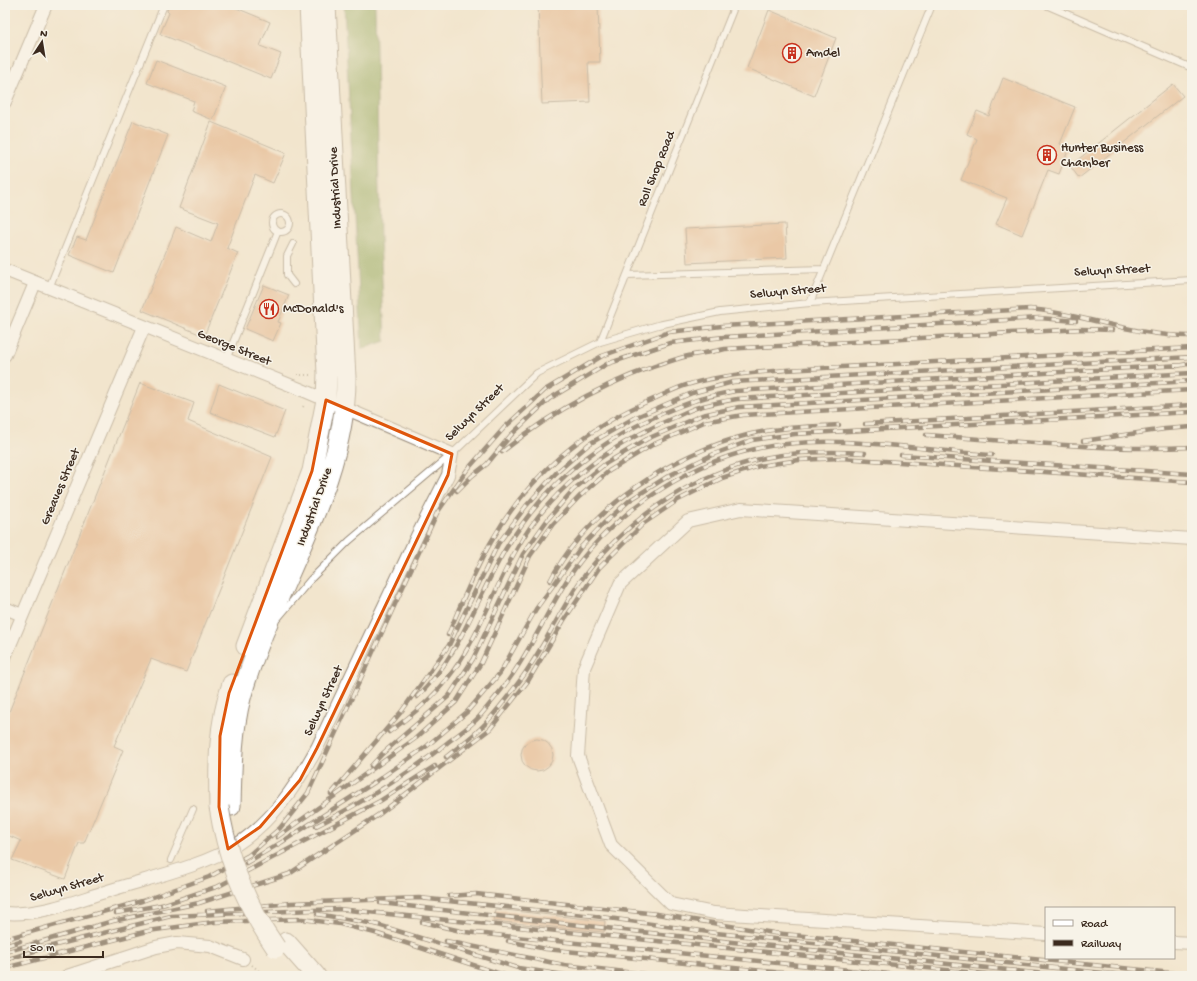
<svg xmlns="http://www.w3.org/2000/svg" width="1197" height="981" viewBox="0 0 1197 981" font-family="'Gochi Hand',sans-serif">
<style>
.forest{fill:#8ba556;stroke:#63683a}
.building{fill:#e0a474}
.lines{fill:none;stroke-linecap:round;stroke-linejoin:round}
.service-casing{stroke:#968876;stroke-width:8}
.minor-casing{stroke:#968876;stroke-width:14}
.trunk-casing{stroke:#968876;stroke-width:21}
.path{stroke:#968876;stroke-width:2;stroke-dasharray:1 3;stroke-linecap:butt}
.service{stroke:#fff;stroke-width:6}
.minor{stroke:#fff;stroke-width:12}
.trunk{stroke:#fff;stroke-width:19}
.rail-casing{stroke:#3b2a1e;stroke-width:4.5}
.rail{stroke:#f7f3e8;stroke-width:3;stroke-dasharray:9;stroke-linecap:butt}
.trunk-bridge-casing{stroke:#968876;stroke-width:21;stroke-linecap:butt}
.trunk-bridge{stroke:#fff;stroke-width:19}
.marked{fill:none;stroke:#df570d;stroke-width:3;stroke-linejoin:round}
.labels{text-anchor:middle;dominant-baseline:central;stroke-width:3;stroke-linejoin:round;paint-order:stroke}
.poi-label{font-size:13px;fill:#3b2a1e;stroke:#f7f3e8;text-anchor:start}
.street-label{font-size:13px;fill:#3b2a1e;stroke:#f7f3e8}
</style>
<rect width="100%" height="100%" fill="#f7f3e8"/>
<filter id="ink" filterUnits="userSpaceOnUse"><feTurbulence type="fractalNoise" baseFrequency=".025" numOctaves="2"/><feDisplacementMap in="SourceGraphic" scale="8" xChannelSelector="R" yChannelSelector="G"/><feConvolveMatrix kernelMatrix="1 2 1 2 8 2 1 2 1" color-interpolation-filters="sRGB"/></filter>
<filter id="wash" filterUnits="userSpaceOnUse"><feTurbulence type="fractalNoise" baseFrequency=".012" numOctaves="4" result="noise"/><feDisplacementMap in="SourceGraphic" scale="16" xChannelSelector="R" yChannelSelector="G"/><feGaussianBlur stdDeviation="0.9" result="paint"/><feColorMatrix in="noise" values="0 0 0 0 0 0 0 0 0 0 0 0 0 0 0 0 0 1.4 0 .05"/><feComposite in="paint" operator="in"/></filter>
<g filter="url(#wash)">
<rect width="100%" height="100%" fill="#f2e5cd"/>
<path class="forest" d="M344 5H375L380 239 385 341 362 349Z"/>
<g id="blocks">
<path class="building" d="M169 5H229L270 22 260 46 281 54 271 79 160 34 169 13 167 11Z
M538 5H598L600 62H588L590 102 542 104Z
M769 10 836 38 814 96 747 68Z
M156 60 226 87 213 120 191 111 194 101 147 83Z
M1003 78 1075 107 1060 144 1069 148 1059 174 1048 170 1022 235 996 224 1007 198 961 180 977 139 967 134 977 111 989 116Z
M1173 84 1183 96 1079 178 1070 166Z
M133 121 168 135 114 273 69 255 77 237 86 240Z
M211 122 286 153 273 183 255 175 227 248 238 253 204 336 142 310 176 227 211 242 218 223 179 208Z
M785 224 787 258 687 263 685 229Z
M264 285 289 295 278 322 281 323 273 341 245 329Z
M140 383 194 403 188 421 272 457 186 672 151 659 114 746 123 750 84 843H79L65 879 12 860 21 841 5 834V722Z
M219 384 285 411 275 437 210 412Z
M521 755a16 16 0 1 1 32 0a16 16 0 1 1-32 0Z
M495 909 605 921 604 932 493 921Z"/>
</g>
</g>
<g filter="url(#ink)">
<use href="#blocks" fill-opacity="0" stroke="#968876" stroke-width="1"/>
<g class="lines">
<g class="service-casing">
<path id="service" d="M1046 5 1192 68
M272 223a9 9 0 1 1 18 0a9 9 0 1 1-18 0Z
M293 244 287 256V275L294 284
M627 275 824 269
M49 288 164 5
M810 303 932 5
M600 342 735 5
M226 360 278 231
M278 618 311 579 349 541 452 454 537 373 600 342 658 325 720 312 810 303 1192 280
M171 860 193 809"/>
</g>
<g class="minor-casing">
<path id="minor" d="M5 102 46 5
M5 270 300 389 452 454 448 475 417 536 317 748C296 786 273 821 236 845 205 866 145 879 108 891 74 901 41 916 5 913
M5 355 35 283
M5 608 22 615
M5 657 144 327
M1046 934 714 913 671 904 611 845 578 756 584 668 620 584 688 521 741 509 1192 539
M1174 942 1192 943
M67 976 156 947 177 943 210 946 243 959"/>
</g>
<g class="trunk-casing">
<path id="trunk" d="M246 646 312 471 326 400 327 373 309 5
M231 806C232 770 232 733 241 698 269 594 347 487 346 377L326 5
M219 807C218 765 218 724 232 684
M286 942 316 976"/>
</g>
<path class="path" d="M297 375H310
M303 407 305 404
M252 965 265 976"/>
<use href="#service" class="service"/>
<use href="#minor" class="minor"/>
<use href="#trunk" class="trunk"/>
<g class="rail-casing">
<path id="rail" d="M1177 366 1192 363
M865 424 1192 405
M926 435C1015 441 1104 451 1192 447
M1083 441 1165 429 1192 427
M502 452C554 410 613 378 677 359 692 354 709 353 725 349L1082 329 1112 330
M901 455 1192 474
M457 491 472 476 487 464 511 435 549 399 607 364 670 343 724 337 1039 318 1076 321
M550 581C587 509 673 453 751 434 780 427 809 427 839 425
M448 635C461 604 474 571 491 542 528 476 586 426 656 398 667 393 678 387 690 384 721 375 753 373 786 370L1192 348
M417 697C460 656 476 599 505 550 551 474 612 430 694 401 707 396 722 394 735 391L1182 365
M389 732C410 717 431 700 447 679 477 642 492 593 515 552 548 490 608 446 671 419 680 415 689 410 699 407 711 404 724 401 737 399L1192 373
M446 757C459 746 474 736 485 724 498 710 510 694 521 679 543 649 558 614 579 583 622 523 685 479 756 460 791 451 829 451 865 453
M371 766 382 754 449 696 473 659 523 554 548 519 573 490 605 464 647 439 702 415 739 407 1192 381
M331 794 401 712 449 645 498 544 526 506 556 473 589 444 634 418 692 393 733 382 1192 357
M316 826C363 802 406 776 447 743 457 735 470 727 479 717 490 704 501 691 510 678 532 647 547 612 567 580 607 518 683 465 755 449 833 432 915 450 992 455
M277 837 416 738 456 702 481 663 530 556 553 524 579 497 609 471 652 445 704 422 743 415 1192 390
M246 863 282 842 375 782 427 746 467 712 500 673 536 609 581 547 604 523 630 500 670 475 714 454 752 440 795 434 1192 412
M449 896 476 894 657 914 774 933 1192 975
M380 903 732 942 1066 976
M162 905 219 886 380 801 435 766
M207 911 291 903 419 898 594 916 716 933 1133 976
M116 913 161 905
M317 914 375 924 518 968 571 976
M422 922 465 932 910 976
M5 939 142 901 209 877 249 855 280 828 308 793 437 513 467 470 504 428 545 390 602 356 669 332 722 326 1030 309C1084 314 1137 337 1192 336
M446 941 564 965 661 976
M508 941 546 949 814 976
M5 946 20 941
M5 952 113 921 199 903 289 874 381 813 490 729 528 681 564 620 599 568 643 524 678 500 722 478 759 466 799 460 841 458 1192 482
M5 960 44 948 171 916 338 909 1006 976
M5 968 148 931 214 922 302 919 340 924 375 933 507 976"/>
</g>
<use href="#rail" class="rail"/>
<g class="trunk-bridge-casing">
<path id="trunk-bridge" d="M219 807C227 859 246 905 276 948"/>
</g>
<use href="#trunk-bridge" class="trunk-bridge"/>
</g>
</g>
<path d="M0 0H1197V981H0ZM326 400 452 454 448 475 317 748 300 780 260 827 228 849 219 807 220 736 229 693 312 471Z" fill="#f2e5cd" fill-opacity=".55" fill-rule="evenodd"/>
<path class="marked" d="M326 400 452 454 448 475 317 748 300 780 260 827 228 849 219 807 220 736 229 693 312 471Z"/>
<defs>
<g id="building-ring" transform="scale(1)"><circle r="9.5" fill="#f7f3e8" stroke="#c8321e" stroke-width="1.5"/><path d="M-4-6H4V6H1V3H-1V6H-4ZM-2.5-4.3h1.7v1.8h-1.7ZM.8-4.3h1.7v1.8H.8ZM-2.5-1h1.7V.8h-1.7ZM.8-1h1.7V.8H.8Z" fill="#c8321e"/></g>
<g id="restaurant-ring" transform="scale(1)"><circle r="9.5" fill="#f7f3e8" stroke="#c8321e" stroke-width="1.5"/><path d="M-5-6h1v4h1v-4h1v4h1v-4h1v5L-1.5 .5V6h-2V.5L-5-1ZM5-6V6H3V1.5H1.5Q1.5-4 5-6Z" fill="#c8321e"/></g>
</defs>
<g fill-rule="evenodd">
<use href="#building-ring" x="792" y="53"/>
<use href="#building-ring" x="1047" y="155"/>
<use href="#restaurant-ring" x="269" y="309"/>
</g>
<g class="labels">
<g class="poi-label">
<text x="806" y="53">Amdel</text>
<text x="1061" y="148">Hunter Business<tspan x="1061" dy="15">Chamber</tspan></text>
<text x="283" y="309">McDonald's</text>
</g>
<g class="street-label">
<text transform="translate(657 169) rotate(-68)">Roll Shop Road</text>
<text transform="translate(336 188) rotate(-93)">Industrial Drive</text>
<text transform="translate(1112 271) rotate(-3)">Selwyn Street</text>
<text transform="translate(788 292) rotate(-5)">Selwyn Street</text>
<text transform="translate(234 348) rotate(22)">George Street</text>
<text transform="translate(475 413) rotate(-44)">Selwyn Street</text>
<text transform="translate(61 487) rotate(-67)">Greaves Street</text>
<text transform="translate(315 507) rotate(-70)">Industrial Drive</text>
<text transform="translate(324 701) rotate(-65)">Selwyn Street</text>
<text transform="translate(67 888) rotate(-16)">Selwyn Street</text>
</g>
</g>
<rect width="1197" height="981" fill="none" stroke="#f7f3e8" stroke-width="20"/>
<rect x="1045" y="907" width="130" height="52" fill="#f7f3e8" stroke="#aca397"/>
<rect x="1053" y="920" width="20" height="6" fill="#ffffff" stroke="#aca397"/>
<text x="1081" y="927" font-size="12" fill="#3b2a1e">Road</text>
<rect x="1053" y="940" width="20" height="6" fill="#3b2a1e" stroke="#aca397"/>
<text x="1081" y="947" font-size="12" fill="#3b2a1e">Railway</text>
<g transform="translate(42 42) rotate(12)" stroke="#f7f3e8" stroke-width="3" paint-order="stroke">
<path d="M0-3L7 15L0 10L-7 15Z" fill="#3b2a1e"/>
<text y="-6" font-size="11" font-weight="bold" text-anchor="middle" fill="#3b2a1e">N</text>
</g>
<path d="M24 951v6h79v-6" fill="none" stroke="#3b2a1e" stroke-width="2"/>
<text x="30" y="951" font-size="12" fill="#3b2a1e" stroke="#f7f3e8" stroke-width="3" paint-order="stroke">50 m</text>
</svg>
